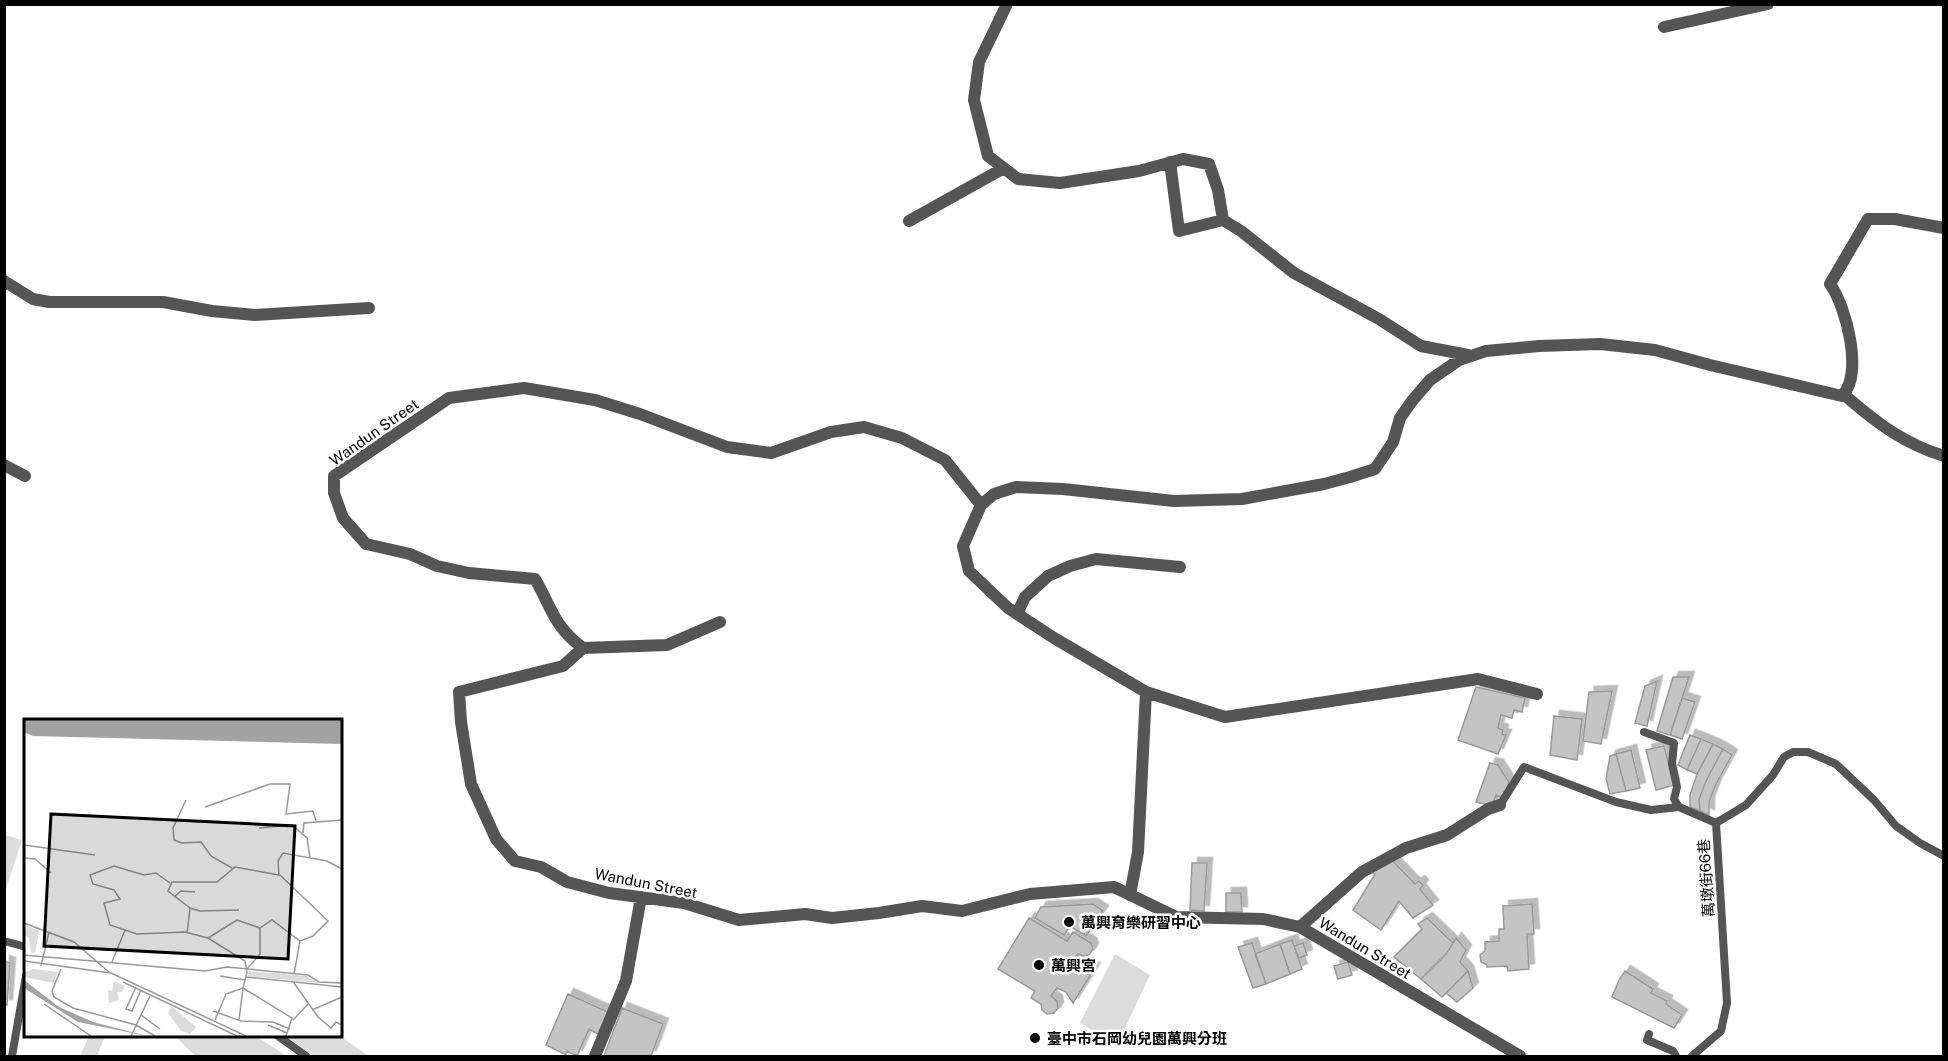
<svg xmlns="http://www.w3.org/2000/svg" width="1948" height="1061" viewBox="0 0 1948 1061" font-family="'Public Sans','Noto Sans TC',sans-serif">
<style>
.green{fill:#dcdcdc}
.building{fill:#c4c4c4;stroke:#999;stroke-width:1.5;filter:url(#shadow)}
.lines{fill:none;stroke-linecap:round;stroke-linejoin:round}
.lane{stroke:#555;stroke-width:8}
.street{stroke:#555;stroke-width:12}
.poi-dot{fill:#000;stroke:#fff;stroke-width:2}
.labels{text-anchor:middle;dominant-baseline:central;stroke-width:5;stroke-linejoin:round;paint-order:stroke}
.street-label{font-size:15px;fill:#000;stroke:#fff}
.poi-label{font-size:15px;font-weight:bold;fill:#000;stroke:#fff;text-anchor:start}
.inset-road{fill:none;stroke:#999;stroke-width:1.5}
.view{fill:#000;fill-opacity:0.15;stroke:#000;stroke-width:3}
.inset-edge{fill:none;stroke:#000;stroke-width:3}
</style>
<defs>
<filter id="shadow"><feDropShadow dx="5.5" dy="-5.5" stdDeviation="0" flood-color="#0004"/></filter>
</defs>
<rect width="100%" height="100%" fill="#fff"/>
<path class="green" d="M5 835 22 840 5 892 4 835Z
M1115 954 1150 975 1117 1045 1080 1023Z
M89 1036H105L97 1056H80Z
M176 1036H255L284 1054 285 1056H195L176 1037Z
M286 1036H340L368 1056H313Z"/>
<path class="building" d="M1673 677H1689L1670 735 1657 731Z
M1657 681 1647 726 1635 723 1645 686Z
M1476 687 1525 698 1522 712 1514 710 1512 718 1501 715 1498 728 1503 730 1502 734 1506 735 1498 754 1458 740Z
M1612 691 1601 744 1583 741 1589 692Z
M1682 698 1695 702 1682 739 1670 735Z
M1554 716 1582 719 1577 760 1550 755Z
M1690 735 1701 739 1687 770 1678 765Z
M1701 739 1713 744 1697 774 1687 770Z
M1713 744 1723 749 1707 779 1699 799 1700 811 1690 807V795L1697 774Z
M1664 746 1674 785 1656 790 1646 750Z
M1723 749 1732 755 1716 784 1709 802V815L1700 811 1699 799 1707 779Z
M1631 750 1640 788 1626 791 1616 754Z
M1616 754 1626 791 1610 794 1606 779 1610 756Z
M1490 763 1498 765 1509 782 1503 798 1496 795 1492 806 1476 802Z
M1391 859 1415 884 1419 881 1423 885 1420 889 1433 905 1413 918 1399 901 1381 930 1353 910 1375 874 1370 871Z
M1192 863H1207L1204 911 1190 910Z
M1226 893H1241L1242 912H1226Z
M1093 904 1103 911 1086 936 1070 926 1064 935 1035 918 1041 907Z
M1532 904 1534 934H1527L1529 969 1508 971 1507 966 1487 967V965L1481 962 1480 955 1485 951V942L1499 941V929H1504L1503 906Z
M1029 918 1067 941 1073 932 1091 943 1093 949 1089 955 1083 956 1078 954 1073 962 1082 968H1095L1073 1003 1066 992 1057 988 1051 996 1057 1001 1058 1008 1054 1013 1047 1014 1042 1010 1041 1004 1031 998 1035 991 998 969Z
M1427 918 1453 943 1447 953 1421 979 1394 957 1422 929 1418 924Z
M1456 938 1466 950 1460 962 1468 971 1442 997 1421 979 1447 953Z
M1292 940 1302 969 1290 974 1280 944Z
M1252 943 1266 984 1253 988 1238 947Z
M1303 943 1307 955 1299 958 1294 946Z
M1280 944 1290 974 1266 984 1255 954Z
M4 961 10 963 7 1005H4Z
M1348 962 1352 975 1338 979 1334 966Z
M1468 971 1473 988 1457 1002 1446 993Z
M1625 971 1653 989 1651 993 1667 1001 1666 1004 1682 1015 1674 1028 1612 997 1619 980Z
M568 994 608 1012 598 1034 589 1029 577 1056 567 1051 566 1055 546 1045Z
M622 1008 663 1024 651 1056H604Z"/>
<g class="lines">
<path class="lane" d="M1644 732 1674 743 1672 764 1677 787 1674 799 1679 807
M1500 805 1524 767 1616 802 1651 810 1679 807 1716 823 1727 1003 1721 1031 1692 1056
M1716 823 1746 805 1773 775 1784 757 1793 752H1808L1836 764 1874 800 1896 826 1920 843 1944 856
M4 941 26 947
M1649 1034 1647 1040 1673 1051 1676 1056
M278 1036 306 1056
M12 1056 26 976"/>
<path class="street" d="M1007 4 979 62 974 100 988 156 1018 179 1060 183 1139 171 1183 159 1209 164 1218 190 1223 220 1241 231 1294 273 1379 319 1421 346 1468 355
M1664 27 1768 4
M1170 162 1179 231 1223 220
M909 221 1004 168
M4 281 33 299 49 302H163L212 311 255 315 369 308
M1848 398C1878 424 1905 444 1944 456
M4 465 25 476
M981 505 945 460 902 438 864 427 831 432 771 453 727 447 640 414 595 400 524 388 449 398 334 476V493L343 518 366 544 410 554 437 566 469 573 535 579C552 608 554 627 583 648L563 666 459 692 461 722 471 784 496 839 515 861 541 867 567 882 609 893 684 903 739 920 805 914 832 918 879 913 922 906 962 911 1030 894 1114 887 1176 917 1263 919 1300 927 1520 1056
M1017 614 1025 597 1048 576 1070 566 1096 559 1180 567
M583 648 667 645 720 622
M1146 692 1225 717 1478 679 1537 694
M1130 895 1138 852 1146 692 1054 638 1008 608 969 571 963 546 981 505 994 494 1016 487 1063 489 1174 501 1242 499 1324 484 1350 477 1375 469 1393 442 1400 418 1412 401 1430 380 1459 360 1486 351 1539 346 1600 344 1655 350 1710 365 1842 396C1864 374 1846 306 1830 284L1868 219H1895L1944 228
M1300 927 1362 872 1406 848 1447 835 1488 809 1500 805
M595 1056 626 981 641 897"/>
</g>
<g class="poi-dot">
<circle cx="1069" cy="922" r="6"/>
<circle cx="1039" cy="965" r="6"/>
<circle cx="1035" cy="1038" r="6"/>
</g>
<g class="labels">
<g class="street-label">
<text transform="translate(374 432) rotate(-35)">Wandun Street</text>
<text transform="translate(1706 878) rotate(-94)">萬墩街66巷</text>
<text transform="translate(646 883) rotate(11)">Wandun Street</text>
<text transform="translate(1365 948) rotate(31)">Wandun Street</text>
</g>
<g class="poi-label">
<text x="1081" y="922">萬興育樂研習中心</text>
<text x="1051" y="965">萬興宮</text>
<text x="1047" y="1038">臺中市石岡幼兒園萬興分班</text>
</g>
</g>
<g transform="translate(24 719)">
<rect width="318" height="318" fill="#fff"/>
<path d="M3 207 15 212 11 234H7L5 219 0 215ZM9 250 34 253 29 264 0 258V254ZM225 252 283 257 294 264 224 257ZM90 262 101 267 98 273H93L95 281 85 284 84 271 88 272ZM147 287 172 308 166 315 157 312 144 294Z" fill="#dcdcdc"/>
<path d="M0 1H318V25L9 17 0 13ZM0 261 35 288 69 303 123 317 54 303 0 269Z" fill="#a3a3a3"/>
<path class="inset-road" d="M162 81 149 109 150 121 158 124 177 123 187 137 208 149M181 88 246 65H266L262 95 289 92 292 102M235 109 268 106 283 119 286 139M279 114 280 104 318 101M0 126 71 136M0 139 11 140 27 154M256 156 304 202 289 217 276 222 270 255M146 164 132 154 120 156 90 147 66 156 69 165 90 171 96 180 80 184 86 206 113 215 161 213 184 219 221 242 223 253 219 269 202 275 191 301M150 178 157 172 171 173M166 189 176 192 215 191M0 204 50 223 86 254M236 209 248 201 276 222M163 214 166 189 144 172 148 163H193L211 148 255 156 254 142 259 134 303 142 318 150M184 219 213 201 236 209V235L223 250M0 236 181 252 203 248 284 256 295 263 318 264M0 242 87 254 222 317M88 243 101 211M17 247 25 213M37 250 28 272 30 278 49 289 112 306 131 317M196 257 221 261M222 258 318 268M99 263 213 317M270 264 294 298 307 309 312 303 318 306M112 268 102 290 108 292 117 271M20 285 67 317M288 291 318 278M189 292 217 302 249 303 266 310M117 296 136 310M215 301 219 269 268 299 262 317M269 301 284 285M244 306 263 314M107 317 126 277"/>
<path class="view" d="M27 95 271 107 264 240 20 227Z"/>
<rect width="318" height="318" class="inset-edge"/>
</g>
<rect width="1948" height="1061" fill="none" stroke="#000000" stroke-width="12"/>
</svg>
